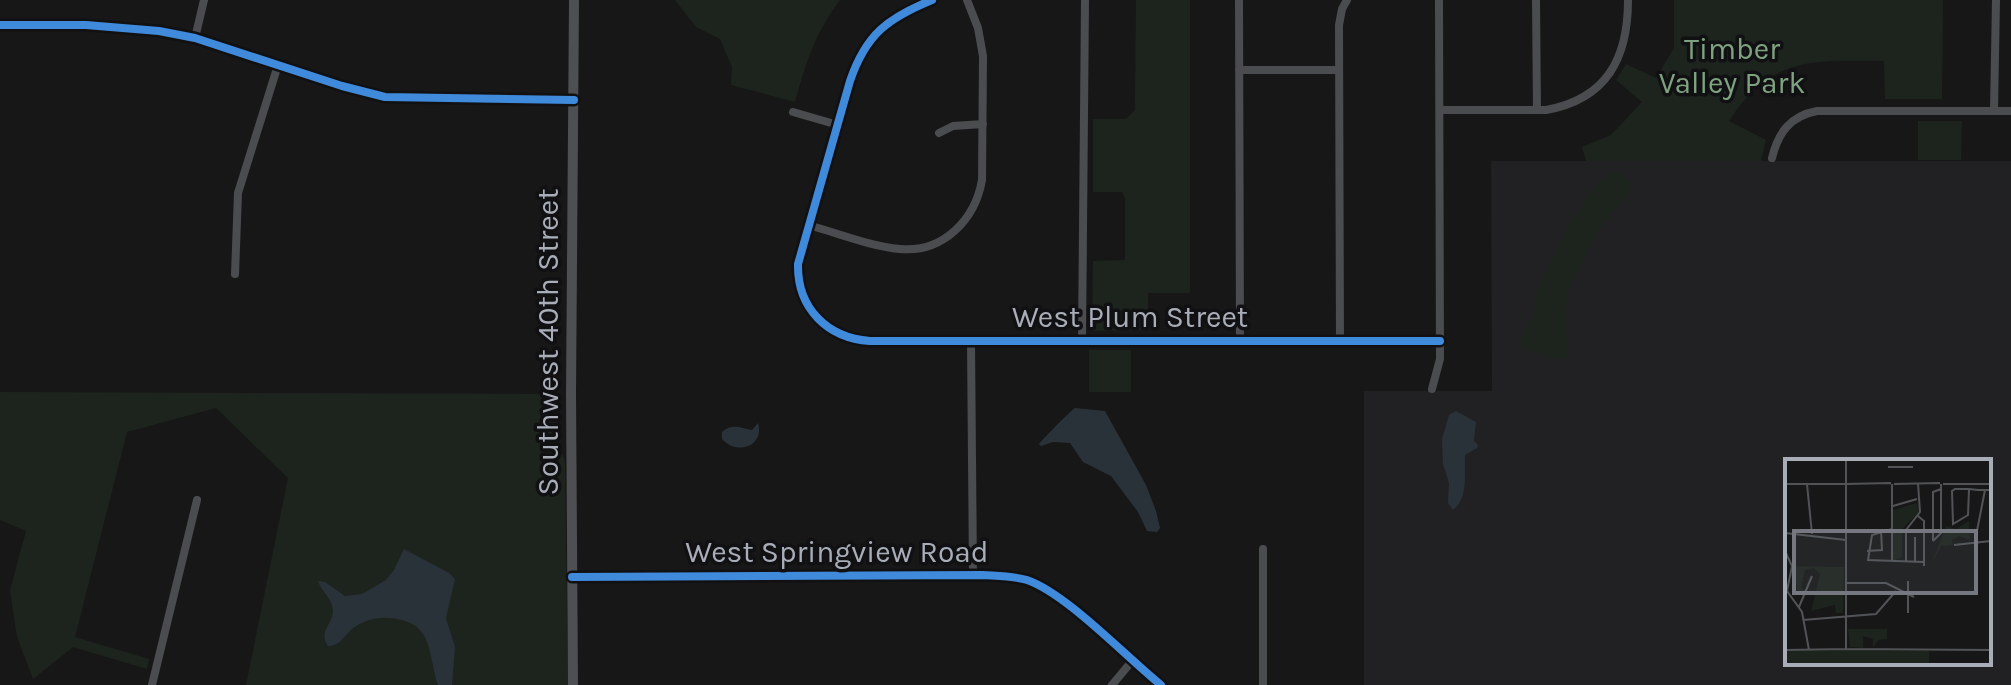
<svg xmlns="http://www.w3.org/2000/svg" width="2011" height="685" viewBox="0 0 2011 685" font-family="Karla,sans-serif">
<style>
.built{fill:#212123;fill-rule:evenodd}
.green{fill:#1d241e}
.water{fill:#2a3239}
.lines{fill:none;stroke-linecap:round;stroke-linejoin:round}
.minor{stroke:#4b4c50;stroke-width:8}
.major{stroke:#4d4f52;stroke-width:10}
.cycleway-casing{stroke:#111113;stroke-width:13}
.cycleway{stroke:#408adc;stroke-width:8}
.labels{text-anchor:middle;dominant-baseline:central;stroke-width:7;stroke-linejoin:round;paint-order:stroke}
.park-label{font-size:30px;fill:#7fa381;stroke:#111113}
.street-label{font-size:30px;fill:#a8adb8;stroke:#111113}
.inset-road{fill:none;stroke:#515357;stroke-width:2}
.view{fill:#757880;fill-opacity:0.15;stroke:#757880;stroke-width:4}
.inset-edge{fill:none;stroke:#a8adb8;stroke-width:4}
</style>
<rect width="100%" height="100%" fill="#171717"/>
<path class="built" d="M1491 161H2011V685H1364V391H1492ZM1787 461H1989V663H1787Z"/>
<path class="green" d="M675 0H840C815 33 806 63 795 102L731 85 732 67 720 39 696 27Z
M1136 0H1190V293H1148V330L1092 331 1093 261 1125 260V198L1122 192H1093V119H1126L1135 110Z
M1674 0H1943L1942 99H1885L1884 61C1813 61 1771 55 1729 121L1766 140 1761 161H1586L1582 147 1611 135 1642 102 1616 80 1626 64 1656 78 1674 48Z
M1918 121H1962L1961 160H1918Z
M1619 172 1631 181 1628 195 1599 229 1568 291 1565 318 1568 357 1559 359 1528 351 1522 344V338L1533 316 1539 285 1568 228 1598 182 1605 176Z
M1089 350H1131V392H1089Z
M0 392 555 394V436L565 461 568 685H246L288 478 216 408 127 432 75 637 149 659 147 669 73 647 33 679 17 637 10 590 26 531 0 520Z"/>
<path class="water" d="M1075 408 1105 411 1146 485 1156 511 1160 528 1157 532 1147 531 1138 512 1111 476 1083 462 1070 443 1053 442 1041 446 1039 444C1043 439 1070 411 1075 408Z
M1456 411 1476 422 1474 441 1478 445 1477 448 1465 455C1464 473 1469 498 1453 510L1448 503 1449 483 1443 464 1442 439 1449 415Z
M758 423C765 446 737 456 722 439V432C733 423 740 428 752 430Z
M404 549 449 573 455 579 446 618 455 647 452 685H438C427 650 434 621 388 618 375 617 363 621 352 629 344 636 340 646 328 646 318 631 333 625 333 610 332 598 321 591 318 581L325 582 345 596 362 594 386 580 394 570Z"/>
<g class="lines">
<path class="minor" d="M932 0C888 18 866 34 850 81L798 264C797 308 827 338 870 341H1440
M1239 0 1240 341
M1536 0 1537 110
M0 25H86L159 31 195 38 342 86 385 97 574 100
M195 38 204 0
M1239 70H1339
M1440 110H1546C1607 99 1628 58 1628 0
M1994 111 1996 0
M793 112 838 125
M939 133 953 126 983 124
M1772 158C1778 133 1790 116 1817 111H2011
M808 225C838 233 869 246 900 249 943 253 975 220 982 180L983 56 978 28 967 0
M235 274 238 193 278 65
M971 341 973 575
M1082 341 1085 0
M1340 341 1339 25 1342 9 1347 0
M1432 389 1440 359 1439 0
M1263 549V685
M572 577 983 575C997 576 1013 576 1027 580 1067 594 1125 656 1161 685
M152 685 197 500
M1112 685 1132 661"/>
<path class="major" d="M573 685 571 394 574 0"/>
<g class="cycleway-casing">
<path id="cycleway" d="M932 0C888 18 866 34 850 81L798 264C797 308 827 338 870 341H1440
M0 25H86L159 31 195 38 342 86 385 97 574 100
M572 577 983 575C997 576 1013 576 1027 580 1067 594 1125 656 1161 685"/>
</g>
<use href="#cycleway" class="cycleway"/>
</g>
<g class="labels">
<g class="park-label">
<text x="1732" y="49">Timber<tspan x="1732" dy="34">Valley Park</tspan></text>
</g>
<g class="street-label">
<text x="1130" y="317">West Plum Street</text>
<text transform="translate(548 342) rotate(-90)">Southwest 40th Street</text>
<text x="837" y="552">West Springview Road</text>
</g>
</g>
<g transform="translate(1785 459)">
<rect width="206" height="206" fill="#171717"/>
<path d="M132 44 134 53 117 70V98L108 102V51ZM184 62 185 81 174 77 167 81 168 86 156 87 147 104 161 67 171 70ZM8 107 59 108 58 154H51L50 146 26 152 35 115 29 109 20 111 16 129 22 133H12L11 120 5 117ZM63 170H102V180L93 181 88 189V180L78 177V189L65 188ZM0 191 144 192V206H0Z" fill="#1d241e"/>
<path class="inset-road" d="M61 0V190L206 191M103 8H128M0 25H61M22 25 27 75M61 25 106 24M107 25V103M109 25 155 24M158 25H206M184 30 183 56 168 65 167 32 170 30H184L193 31H206M108 47 132 40M133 57 139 62V107M107 70 87 76 83 101 139 103M0 74 61 81M130 78V103M148 82 156 74V25M148 82V33L156 30M190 82 200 31M169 86 206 82M0 92 7 107 2 132 17 153 24 191M82 92 97 91 96 71M121 103V71L135 53 133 24M61 124H101L129 138M14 148 27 117M123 154V122M18 161 91 155 111 132M0 191 61 190"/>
<path class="view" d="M9 72H191V134H9Z"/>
<rect width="206" height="206" class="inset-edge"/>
</g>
</svg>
